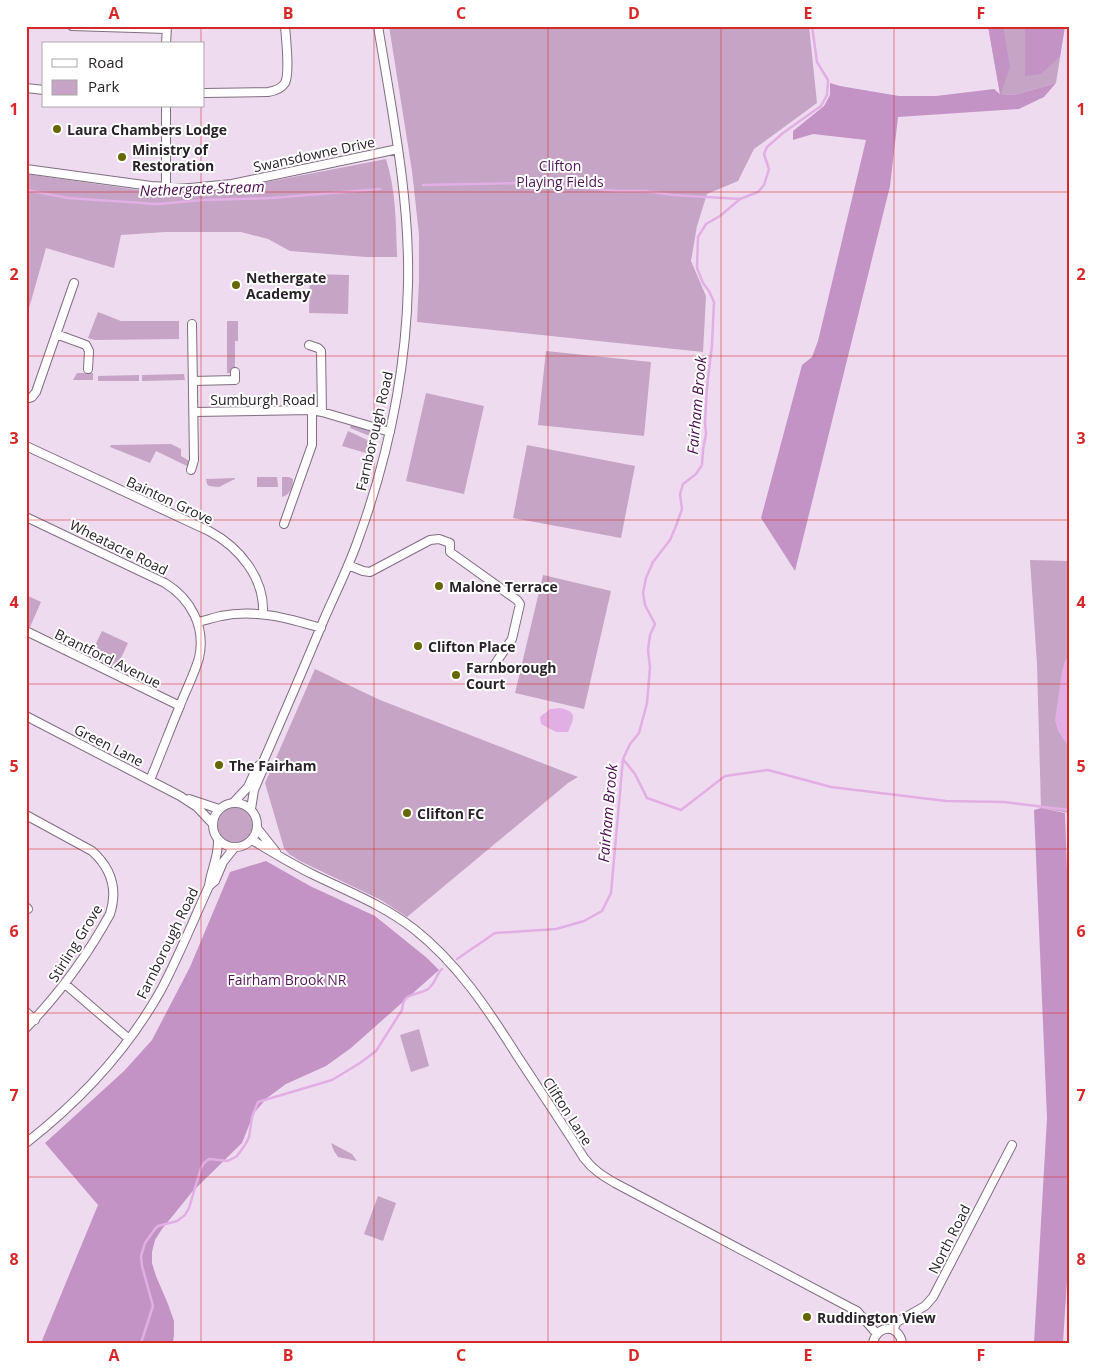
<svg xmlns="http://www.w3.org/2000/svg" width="1095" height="1369" viewBox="0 0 1095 1369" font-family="'Open Sans',sans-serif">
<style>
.green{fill:#c5a4c6}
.forest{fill:#c493c6}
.water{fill:#e1afe3}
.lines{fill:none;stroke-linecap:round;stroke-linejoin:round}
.stream{stroke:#e1afe3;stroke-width:2.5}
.minor-casing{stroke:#806e81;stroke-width:10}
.minor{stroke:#fff;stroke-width:8}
.grid{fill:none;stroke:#d62828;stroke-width:1;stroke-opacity:0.55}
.poi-dot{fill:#676700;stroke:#fff;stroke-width:2}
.labels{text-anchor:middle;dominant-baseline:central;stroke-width:4;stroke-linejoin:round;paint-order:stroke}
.poi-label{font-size:14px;font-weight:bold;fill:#292229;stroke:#fff;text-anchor:start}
.street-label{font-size:14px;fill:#292229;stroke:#fff}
.park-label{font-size:14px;fill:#501655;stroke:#fff}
.water-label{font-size:15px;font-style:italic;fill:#480c4d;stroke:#fff}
.neatline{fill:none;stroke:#d62828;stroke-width:2}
.grid-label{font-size:16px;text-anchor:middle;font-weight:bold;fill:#d62828}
</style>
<rect width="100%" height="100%" fill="#efdbef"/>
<path class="green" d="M389 26H809L817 103 754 149 738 181 707 194 697 226 691 261 706 296 703 352 417 322 419 280V235L412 171Z
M988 26H1065L1056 83 1014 95 1000 94Z
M386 159C396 190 396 224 397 257H366L290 251 268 239 241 232H165L121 235 114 268 46 248 26 319V174L139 190 168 193 189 192 246 186Z
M310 274 349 275 348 314 309 313Z
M98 312 121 321H179V339L95 340 88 338Z
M227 321H238V341H235V373H227Z
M546 351 651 362 644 436 538 425Z
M77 373H93V380H73Z
M184 374 185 380 142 381V375Z
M139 375V381H98V376Z
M426 393 484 406 464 494 406 481Z
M351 425 376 433 378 435 377 439 350 428Z
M348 431 376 444 373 455 342 446Z
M171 444 181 449V456L191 462 189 467 156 451 150 463 110 447 111 445Z
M527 445 635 466 621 538 513 518Z
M257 477H277L278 487H257Z
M282 477H289L293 479C293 487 290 495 282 497Z
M235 478V479L219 487 209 486 207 484 206 479Z
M1030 560 1069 561V813L1041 808 1037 664Z
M543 575 611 591 584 709 515 693Z
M26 595 41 602 30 627 26 626Z
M102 631 128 643 116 669 90 656Z
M315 669 380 700 578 777 568 783 407 917 381 900 300 861 289 854 284 848 265 783Z
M218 825a17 17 0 1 1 34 0a17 17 0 1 1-34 0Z
M419 1029 429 1066 411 1072 400 1035Z
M331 1143 352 1154 357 1161 338 1157 334 1151Z
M378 1196 396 1203 383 1241 364 1234Z"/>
<path class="forest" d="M988 26H1003L1010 67 1001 94 1014 95 1056 83 1044 97 1019 109 898 117 890 186 795 571 761 518 802 365 812 357 818 341 866 140 813 134 793 140V131L824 106 830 95V83L840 86 899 96H936L994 89 1000 94Z
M1025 26H1065L1060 56 1041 74 1025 76Z
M1041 808 1065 813 1069 926V1250L1063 1343H1034L1047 1118 1034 810Z
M266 861 310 886 375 916 427 958 439 970 351 1048 326 1066 286 1084 267 1098 254 1113 242 1143 192 1192 162 1229 155 1240 152 1252V1263L156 1276 168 1304 174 1321V1334L173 1343H41L98 1205 45 1143 124 1071 152 1040 190 967 230 872Z"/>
<path class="water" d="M1069 656V747L1058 731 1055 720 1062 671 1065 661Z
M560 708C577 712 575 717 568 732H556L541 724 540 717 550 709Z"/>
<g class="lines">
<path class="stream" d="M423 185 527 183 619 191H645L673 195 740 199
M26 190 68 198 157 204 204 200 272 198 380 189
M623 759 635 774 647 798 681 810 725 776 768 770 831 787 946 801 1004 802 1069 810
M457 959 495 933 556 929 584 921 602 911 611 893 623 759 630 744 639 733 647 703 650 667 648 650 650 635 655 624 645 605 643 593 646 578 653 562 670 540 676 526 682 509 680 494 683 484 696 474 702 465 703 450 706 434 705 423 707 387 712 345 714 302 709 291 703 283 697 268 698 237 706 224 720 216 740 199 758 192 764 185 769 169 764 154 767 147 783 133 821 106 827 95 828 80 817 62 812 26
M141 1343 153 1306 142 1266 141 1256 145 1243 155 1229 158 1226 177 1221 185 1215 189 1208 201 1168 204 1163 209 1159 228 1161 237 1156 245 1145 249 1137 252 1117 258 1102 332 1080 360 1063 376 1051 402 1010C403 991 418 996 428 989 436 983 436 974 442 969"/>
<g class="minor-casing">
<path id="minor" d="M72 26 166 29
M166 44 167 26
M26 88 44 90
M204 93 268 92C275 91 281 89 285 83 290 73 286 39 285 26
M26 169 151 186 190 188 232 184 398 149
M166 187V106
M56 334 86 345 89 351 88 369
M309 345 318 348 321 351 322 412
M193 381 235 380V372
M26 399 32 397 36 392 74 283
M194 412 312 410 322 412 390 432
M26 446 209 531C239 547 265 578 263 614
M191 470 194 460 192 324
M26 517 165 583C191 599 206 627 199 658 194 675 185 692 179 708 169 732 160 756 150 780
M284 524 312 445V410
M348 565 363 571 370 572 430 540 439 539 450 543V552L517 600 520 604 512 639 491 670
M198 622C206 620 213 618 221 616 255 609 288 618 321 628
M26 631 180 706
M26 716 180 796 197 807 213 824
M189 799 219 809
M234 802 248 787 257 767 263 762C284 714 305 665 325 617 336 592 349 566 358 540 388 458 406 371 408 285 410 198 392 112 378 26
M213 825a22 22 0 1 1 44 0a22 22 0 1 1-44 0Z
M251 809 254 790 263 769V762
M26 815 92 851C111 868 118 889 110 914 87 956 59 994 26 1028
M257 828 276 852
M252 840C272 852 293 865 314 875 349 892 383 905 414 929 457 963 487 1008 516 1054 539 1089 562 1123 584 1158 593 1170 603 1176 615 1183L849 1307 857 1311 877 1334
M209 886 215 881 223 862 235 847
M26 907 28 909
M65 984 129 1039
M26 1012 35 1020
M26 1143C80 1101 128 1049 161 990 179 956 193 921 209 886 211 869 219 857 218 839
M893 1329 897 1322 925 1306 933 1297 1012 1145
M873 1343C877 1324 899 1324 902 1343"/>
</g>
<use href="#minor" class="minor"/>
</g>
<path class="grid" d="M201 26V44M374 26V1343M548 26V1343M721 26V1343M894 26V1343M201 106V1343M26 192H1069M26 356H1069M26 520H1069M26 684H1069M26 849H1069M26 1013H1069M26 1177H1069"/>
<g class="poi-dot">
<circle cx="57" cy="129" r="5"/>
<circle cx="122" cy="157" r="5"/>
<circle cx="236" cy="285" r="5"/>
<circle cx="439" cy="586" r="5"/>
<circle cx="418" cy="646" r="5"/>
<circle cx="456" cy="675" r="5"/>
<circle cx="219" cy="765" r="5"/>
<circle cx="407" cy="813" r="5"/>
<circle cx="807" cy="1317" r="5"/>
</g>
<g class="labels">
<g class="poi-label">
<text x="67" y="129">Laura Chambers Lodge</text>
<text x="132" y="149">Ministry of<tspan x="132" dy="16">Restoration</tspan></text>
<text x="246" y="277">Nethergate<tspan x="246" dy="16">Academy</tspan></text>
<text x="449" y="586">Malone Terrace</text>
<text x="428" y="646">Clifton Place</text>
<text x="466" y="667">Farnborough<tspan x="466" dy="16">Court</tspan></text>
<text x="229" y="765">The Fairham</text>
<text x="417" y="813">Clifton FC</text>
<text x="817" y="1317">Ruddington View</text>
</g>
<g class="street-label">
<text transform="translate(314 154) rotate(-12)">Swansdowne Drive</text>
<text x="263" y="399">Sumburgh Road</text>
<text transform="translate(374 431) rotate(-77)">Farnborough Road</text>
<text transform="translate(170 500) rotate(25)">Bainton Grove</text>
<text transform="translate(119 547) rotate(26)">Wheatacre Road</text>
<text transform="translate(108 658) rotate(26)">Brantford Avenue</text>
<text transform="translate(109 745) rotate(27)">Green Lane</text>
<text transform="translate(75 943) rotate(-58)">Stirling Grove</text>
<text transform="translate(167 943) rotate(-64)">Farnborough Road</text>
<text transform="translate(568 1111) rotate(57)">Clifton Lane</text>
<text transform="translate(949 1239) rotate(-63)">North Road</text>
</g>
<g class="park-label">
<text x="560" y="165">Clifton<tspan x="560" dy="16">Playing Fields</tspan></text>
<text x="287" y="979">Fairham Brook NR</text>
</g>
<g class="water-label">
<text transform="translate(202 188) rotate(-2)">Nethergate Stream</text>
<text transform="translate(696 405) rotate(-85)">Fairham Brook</text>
<text transform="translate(607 813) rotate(-85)">Fairham Brook</text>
</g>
</g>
<rect width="1095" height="1369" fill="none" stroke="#ffffff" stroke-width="55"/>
<rect x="42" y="42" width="162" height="65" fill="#ffffff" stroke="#a9a7a9"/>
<rect x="52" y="59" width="25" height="8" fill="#ffffff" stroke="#a9a7a9"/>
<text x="88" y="68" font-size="15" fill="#292229">Road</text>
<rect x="52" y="80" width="25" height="15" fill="#c5a4c6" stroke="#a9a7a9"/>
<text x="88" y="92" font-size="15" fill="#292229">Park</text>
<rect x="28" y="28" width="1040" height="1314" class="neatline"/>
<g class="grid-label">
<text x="114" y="19">A</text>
<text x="288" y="19">B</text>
<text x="461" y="19">C</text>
<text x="634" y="19">D</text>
<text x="808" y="19">E</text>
<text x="981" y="19">F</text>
<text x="14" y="115">1</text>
<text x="1081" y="115">1</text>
<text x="14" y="280">2</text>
<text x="1081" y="280">2</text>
<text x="14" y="444">3</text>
<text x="1081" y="444">3</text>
<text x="14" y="608">4</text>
<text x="1081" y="608">4</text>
<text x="14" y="772">5</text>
<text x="1081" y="772">5</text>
<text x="14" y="937">6</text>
<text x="1081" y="937">6</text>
<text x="14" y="1101">7</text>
<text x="1081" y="1101">7</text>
<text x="14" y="1265">8</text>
<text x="1081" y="1265">8</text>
<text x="114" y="1361">A</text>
<text x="288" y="1361">B</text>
<text x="461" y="1361">C</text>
<text x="634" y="1361">D</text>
<text x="808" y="1361">E</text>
<text x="981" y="1361">F</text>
</g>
</svg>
